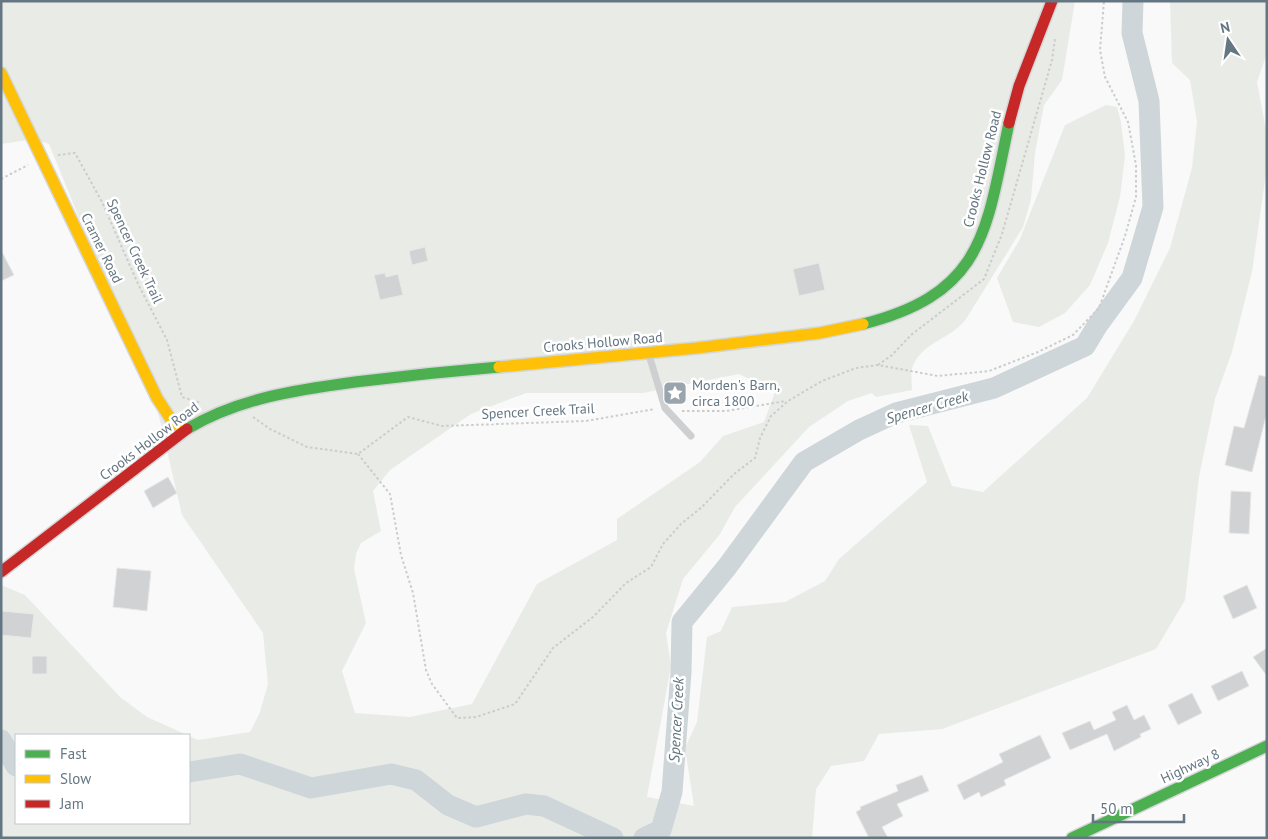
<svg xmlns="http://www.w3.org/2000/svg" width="1268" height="839" viewBox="0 0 1268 839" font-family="'PT Sans',sans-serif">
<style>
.green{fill:#e8ebe6;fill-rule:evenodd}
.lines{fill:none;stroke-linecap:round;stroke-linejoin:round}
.river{stroke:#ced6d9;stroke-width:21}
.building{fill:#d0d2d3;stroke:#e8e8e8}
.fast-casing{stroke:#d5d6d7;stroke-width:14}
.slow-casing{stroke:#d5d6d7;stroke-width:14}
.jam-casing{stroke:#d5d6d7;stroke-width:14}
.path{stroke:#cbcccd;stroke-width:2;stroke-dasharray:2.5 2.5;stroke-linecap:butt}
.lane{stroke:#cecfd0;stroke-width:7}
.fast{stroke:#4caf50;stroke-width:11}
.slow{stroke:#ffc107;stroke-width:11}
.jam{stroke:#c62828;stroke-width:11}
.labels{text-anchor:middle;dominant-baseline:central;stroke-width:5;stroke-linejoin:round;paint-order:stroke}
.street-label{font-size:14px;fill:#657683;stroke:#fff}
.poi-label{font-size:14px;fill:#657683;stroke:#fff;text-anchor:start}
.water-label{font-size:15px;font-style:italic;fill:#60757c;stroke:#fff}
</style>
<rect width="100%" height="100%" fill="#f9f9f9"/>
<path class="green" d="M1 1H1075L1062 80 1044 105 1035 153 1031 199 1023 227 966 319C952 339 923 341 913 366 910 372 912 383 912 390L876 397 872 393 848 401 809 427 735 507 720 534 683 579 666 633 671 666 647 797 694 806 685 748 697 722 707 637 721 631 732 607 785 602 825 581 839 559 927 482 909 425 928 426 952 486 983 492 1087 398 1134 321 1170 248 1192 168 1197 122 1190 80 1172 63 1170 1H1267V53L1257 82 1267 136V166L1252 272 1232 352 1215 399 1199 477 1185 600 1156 649 942 729 879 734 864 761 831 766 816 789 812 838H1V585L25 595 120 697 147 717 187 735H16V823H189V736L198 740 250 732 260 712 268 684 263 633 182 515 148 369 113 301 49 144 34 139 1 144ZM739 374 775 392 764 422 723 436 700 462 617 519V540L537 584 472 704 410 717 355 713 342 671 366 623 354 569 356 554 361 543 381 531 373 491 390 470 471 414 526 393H643Z
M1106 105 1117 107 1121 122 1125 156 1120 197 1108 243 1090 285 1065 313 1039 327 1013 322 997 278 1020 239 1065 125Z"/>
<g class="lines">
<path class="river" d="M1 740 16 766
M189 772 240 764 311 788 391 774 416 780 448 805 476 817 526 804 544 806 613 838
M644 838 661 830 672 792 681 672 682 622 727 567 804 462 859 430 896 413 994 388 1085 346 1097 326 1132 278 1153 207 1149 101 1132 33 1133 1"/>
</g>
<path class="building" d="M425 247 428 261 412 265 409 251Z
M1 250 14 275 1 281Z
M819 263 825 290 799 296 793 269Z
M385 273 386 277 398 274 403 295 380 300 374 275Z
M1259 375 1267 377V412L1252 472 1225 465 1234 426 1244 428Z
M168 477 177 493 153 508 144 491Z
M1231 491 1251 492 1249 534 1229 533Z
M117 568 151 571 147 611 113 607Z
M1247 585 1257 608 1233 619 1223 596Z
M1 611 34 614 31 638 1 635Z
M1267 648V676L1253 657Z
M32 656H47V674H32Z
M1242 671 1249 686 1218 701 1211 686Z
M1192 693 1202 713 1178 725 1168 705Z
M1127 705 1134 720 1144 715 1151 729 1140 734 1141 737 1114 751 1107 734 1070 750 1062 733 1090 721 1094 730 1116 720 1112 712Z
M1040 735 1051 758 1004 780 1006 785 981 797 979 792 964 800 957 785 1003 762 999 754Z
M922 775 929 791 897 804 903 816 882 827 888 838H869L856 812 861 809 860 807 898 791 896 785Z"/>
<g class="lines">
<g class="fast-casing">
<path id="fast" d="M863 324C985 293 986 231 1009 123
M187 429C239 398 296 390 355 382 403 376 451 371 499 367
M1072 838 1267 746"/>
</g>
<g class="slow-casing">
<path id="slow" d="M1 73 157 398 170 418 184 431
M499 367 697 348 820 333 863 324"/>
</g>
<g class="jam-casing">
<path id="jam" d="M1009 123 1019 86 1052 1
M1 572 187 429"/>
</g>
<path class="path" d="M58 155 75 153 102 202 138 284 167 340 182 397 201 403
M1 179 28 165
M878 365 892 355 911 335 984 279 1002 234 1052 60 1055 39
M682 411H726L786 401
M253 417 270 429 307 447 358 454 408 417 442 426 586 421 655 409
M358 454 390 494 401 555 413 593 426 670 432 684 457 718 476 717 515 704 553 648 593 617 626 583 651 567 663 544 681 524 702 507 734 474 755 458 760 438 771 416 788 401 822 381 856 368 878 365 938 376 989 371 1038 352 1073 335 1099 308 1125 236 1136 197V165L1128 122 1105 77 1100 50 1104 1"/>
<path class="lane" d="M649 355 665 408 691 436"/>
<use href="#fast" class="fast"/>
<use href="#slow" class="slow"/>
<use href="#jam" class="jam"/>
</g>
<defs>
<g id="sight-square" transform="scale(1.25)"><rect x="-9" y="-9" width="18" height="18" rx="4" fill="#99a4ac" stroke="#fff"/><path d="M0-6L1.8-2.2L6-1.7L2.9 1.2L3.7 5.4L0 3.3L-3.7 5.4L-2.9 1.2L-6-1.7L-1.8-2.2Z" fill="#fff"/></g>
</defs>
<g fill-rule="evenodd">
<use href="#sight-square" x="675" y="393"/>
</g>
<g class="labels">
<g class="street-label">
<text transform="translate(982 169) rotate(-76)">Crooks Hollow Road</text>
<text transform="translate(102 248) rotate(64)">Cramer Road</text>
<text transform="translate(135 251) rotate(65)">Spencer Creek Trail</text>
<text transform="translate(603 342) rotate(-5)">Crooks Hollow Road</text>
<text transform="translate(538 411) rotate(-3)">Spencer Creek Trail</text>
<text transform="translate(149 441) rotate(-37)">Crooks Hollow Road</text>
<text transform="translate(1190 766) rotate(-25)">Highway 8</text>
</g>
<g class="poi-label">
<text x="692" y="385">Morden's Barn,<tspan x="692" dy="16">circa 1800</tspan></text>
</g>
<g class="water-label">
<text transform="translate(927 407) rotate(-16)">Spencer Creek</text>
<text transform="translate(676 720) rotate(-87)">Spencer Creek</text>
</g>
</g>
<rect width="1268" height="839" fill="none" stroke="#657683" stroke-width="5"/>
<rect x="15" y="734" width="175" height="90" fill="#ffffff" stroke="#c1c8cd"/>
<rect x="25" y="750" width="25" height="8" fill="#4caf50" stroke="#c1c8cd"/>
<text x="60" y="759" font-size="15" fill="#657683">Fast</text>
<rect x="25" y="775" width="25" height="8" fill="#ffc107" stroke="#c1c8cd"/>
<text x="60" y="784" font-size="15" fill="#657683">Slow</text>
<rect x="25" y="800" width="25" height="8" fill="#c62828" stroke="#c1c8cd"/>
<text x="60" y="809" font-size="15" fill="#657683">Jam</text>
<g transform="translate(1228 40) rotate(347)" stroke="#ffffff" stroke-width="4" paint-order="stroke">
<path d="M0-4L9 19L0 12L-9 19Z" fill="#657683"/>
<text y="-8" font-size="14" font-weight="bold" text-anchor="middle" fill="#657683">N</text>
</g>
<path d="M1093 814v8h91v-8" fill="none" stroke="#657683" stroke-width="2.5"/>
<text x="1100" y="814" font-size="15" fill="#657683" stroke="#ffffff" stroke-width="4" paint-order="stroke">50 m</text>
</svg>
